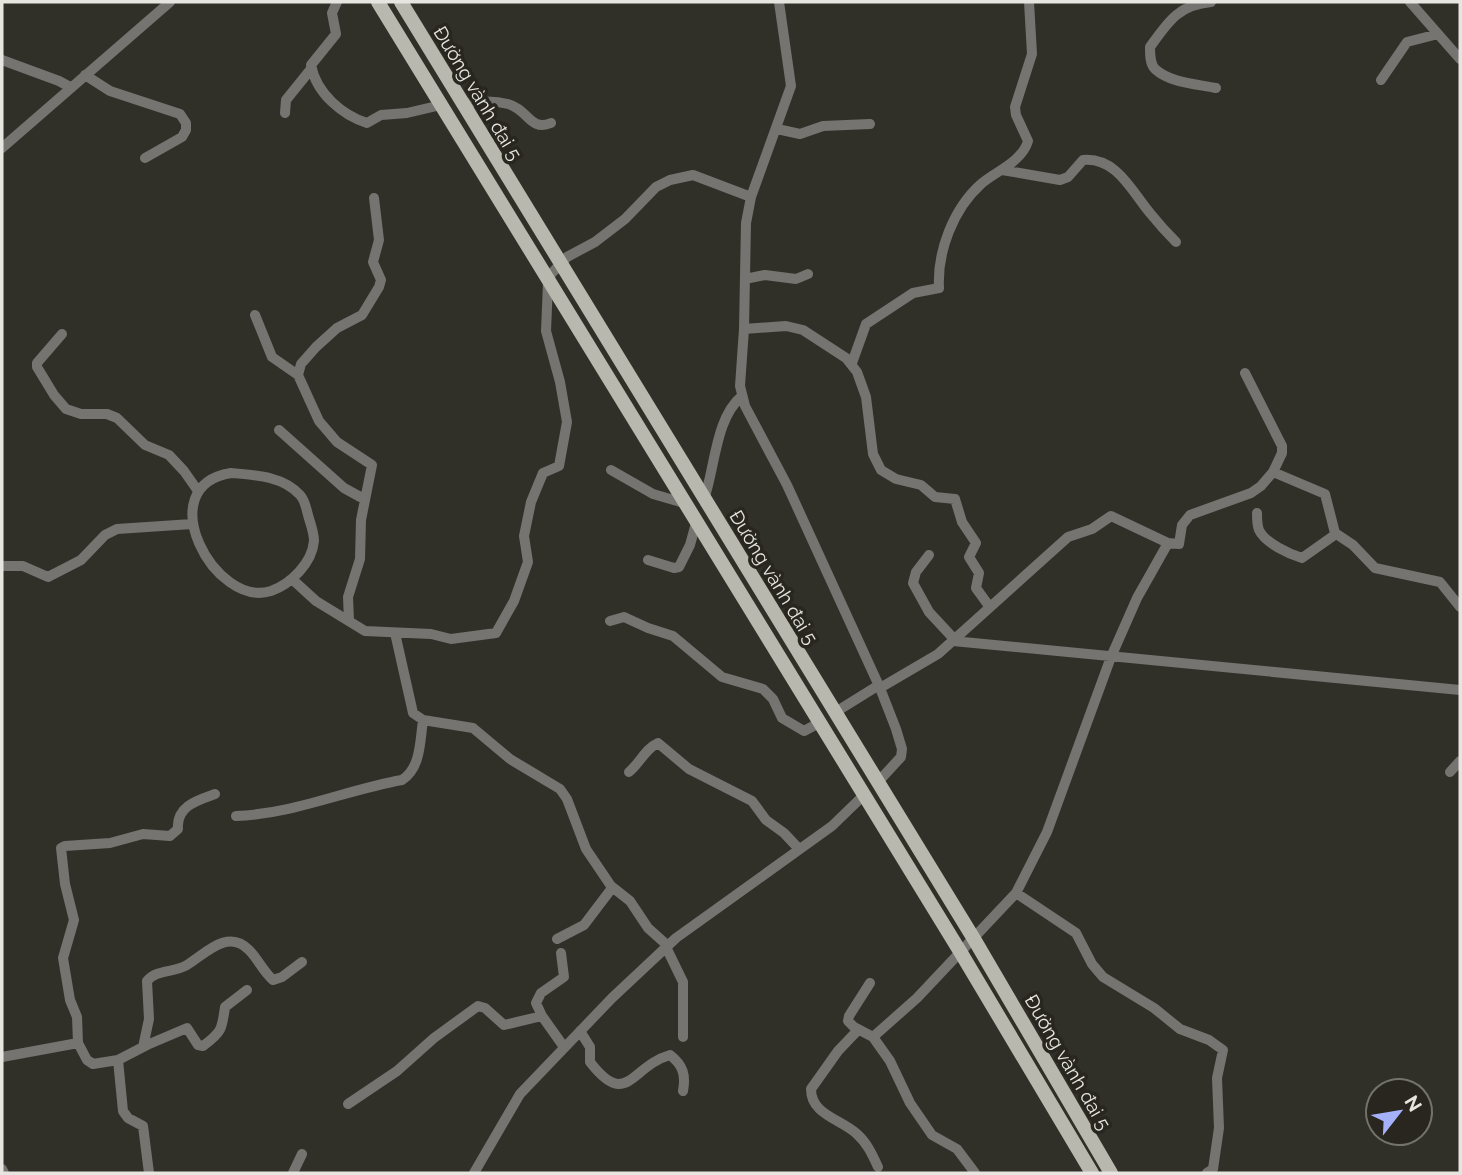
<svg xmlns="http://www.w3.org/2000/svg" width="1462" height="1175" viewBox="0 0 1462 1175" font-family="Raleway,sans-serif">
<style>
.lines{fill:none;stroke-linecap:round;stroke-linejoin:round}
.minor{stroke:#757470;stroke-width:10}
.major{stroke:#b9b8af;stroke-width:14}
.labels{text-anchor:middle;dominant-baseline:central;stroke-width:7;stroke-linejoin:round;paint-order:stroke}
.street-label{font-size:19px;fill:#e7e5e0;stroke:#28261e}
</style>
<rect width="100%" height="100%" fill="#313028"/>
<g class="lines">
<path class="minor" d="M337 2 332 13 336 34 311 65C316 93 342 115 367 123L381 115 407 113 441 105
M779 2 791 86 751 197 746 223 744 329 740 386 745 406 787 485 880 688 896 729 902 749 901 757 877 783
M1211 2C1178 5 1168 22 1150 47 1150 55 1150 64 1155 69 1170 83 1197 84 1216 88
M1410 2 1460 59
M2 60 59 81 70 87
M85 75 110 91 180 114 186 123V130L182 137 145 158
M1381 80 1407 42 1438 34
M463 104C479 101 492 100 508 104 528 109 530 132 551 123
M285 113 286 100 311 69
M777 129 800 134 823 126 870 124
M2 148 170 2
M1002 170 1060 180 1068 177 1083 160C1117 157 1132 192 1150 213 1158 223 1167 233 1176 242
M745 279 765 275 796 279 808 274
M255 315 272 357 298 375
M744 329 786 326 803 330 846 358 857 372 866 397 873 454 881 470 896 479 921 485 935 497 955 499 962 522 976 543 969 557 979 573 976 588 989 606
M62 334 37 363V367L54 395 66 409 81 414H107L117 418 145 445 169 455 184 471 198 491
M852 363 866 324 913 293 939 288C937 252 953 209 981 184 996 171 1022 162 1028 141L1016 115 1015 107 1032 54 1029 2
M279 430 344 488 364 499
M611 470 653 494 684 503
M1273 472 1325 494 1335 533 1353 545 1375 568 1440 582 1460 607
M231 473C255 475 283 476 300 495 305 500 306 508 308 515 310 523 314 532 314 541 312 563 291 584 271 591 215 609 149 486 231 473Z
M704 499C715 469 715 418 742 396
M1257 513C1257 519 1257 525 1259 530 1265 543 1289 554 1302 558L1336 534
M929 555 916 572 913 583 929 612 955 640
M648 560 674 568 679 567 690 545 696 523
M2 566H23L48 577 81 560 105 535 117 529 192 524
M293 580 316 601 365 631 431 634 451 639 496 633 514 601 528 562 524 536 531 502 543 473 559 466 567 422 560 382 546 331 548 283 551 274 567 257 595 242 625 219 656 187 670 180 693 175 751 197
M349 621 348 597 360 559 361 520 372 465 337 442 319 421 298 375 301 364 316 347 337 328 362 315 379 287 381 280 373 262 379 240 374 198
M610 621 624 617 648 628 673 636 722 677 763 689 773 699 782 718 804 731 819 723
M395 633 413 713 423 720 473 728 510 759 560 789 567 799 586 849 611 886 630 901 648 928 667 945
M953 641 1460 690
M880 688 938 654 1068 537 1092 529 1111 516 1168 543 1179 544 1182 525 1190 515 1251 493 1261 486 1273 472 1282 453V446L1245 373
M834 713 879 685
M629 772C640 763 645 749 658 743L689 769 752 801 766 820 784 833 799 849
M1450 772 1460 761
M215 794C198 800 176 806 178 829L170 836 143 834 110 843 65 846 61 848 65 884 74 920 63 958 70 1000 77 1017 78 1043 87 1060 93 1064 118 1060 147 1045 187 1028 198 1045 203 1046C222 1032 222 1029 225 1007L247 990
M236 816C293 814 346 790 402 780 421 768 420 741 423 720
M1016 893 1076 933 1092 964 1103 977 1154 1008 1180 1029 1209 1040 1223 1050 1217 1078 1219 1128 1213 1169 1207 1173
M557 939 584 925 612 888
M666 947 683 982V1037
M561 953 564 977 541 993 536 1003 542 1016 564 1047
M870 983 849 1016 848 1021 854 1027 873 1037 890 1061 910 1103 932 1135 957 1149 975 1173
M858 1030 838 1051 811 1089C811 1115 841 1119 857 1134 867 1143 872 1154 878 1167
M580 1031 590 1047V1062C627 1110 631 1066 670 1055 683 1065 686 1075 683 1091
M873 1037 917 998 1016 893 1047 832 1111 657 1137 598 1168 543
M143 1047 149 1019 147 981C157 969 174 973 187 965 205 954 228 928 249 950 258 959 263 971 273 980L282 977 302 962
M2 1057 78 1043
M118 1060 123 1111 128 1118 143 1126 149 1173
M348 1104 397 1071 434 1038 478 1006 485 1008 504 1025 542 1016
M2 1169 4 1173
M293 1173 302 1154
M474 1173 520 1094 612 998 676 938 832 826 863 796"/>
<path class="major" d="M378 2 961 953 1092 1173
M401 2 974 939 1111 1173"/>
</g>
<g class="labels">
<g class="street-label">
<text transform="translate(478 93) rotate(59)">Đường vành đai 5</text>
<text transform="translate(774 577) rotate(59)">Đường vành đai 5</text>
<text transform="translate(1068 1062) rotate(60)">Đường vành đai 5</text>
</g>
</g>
<rect width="1462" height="1175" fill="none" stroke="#e7e5e0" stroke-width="7"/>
<g transform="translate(1399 1112) rotate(59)"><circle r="33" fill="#28261e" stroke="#74726c" stroke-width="2"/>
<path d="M0-5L12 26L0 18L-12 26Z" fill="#a6b1fc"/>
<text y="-10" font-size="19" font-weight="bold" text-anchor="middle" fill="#e7e5e0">N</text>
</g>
</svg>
